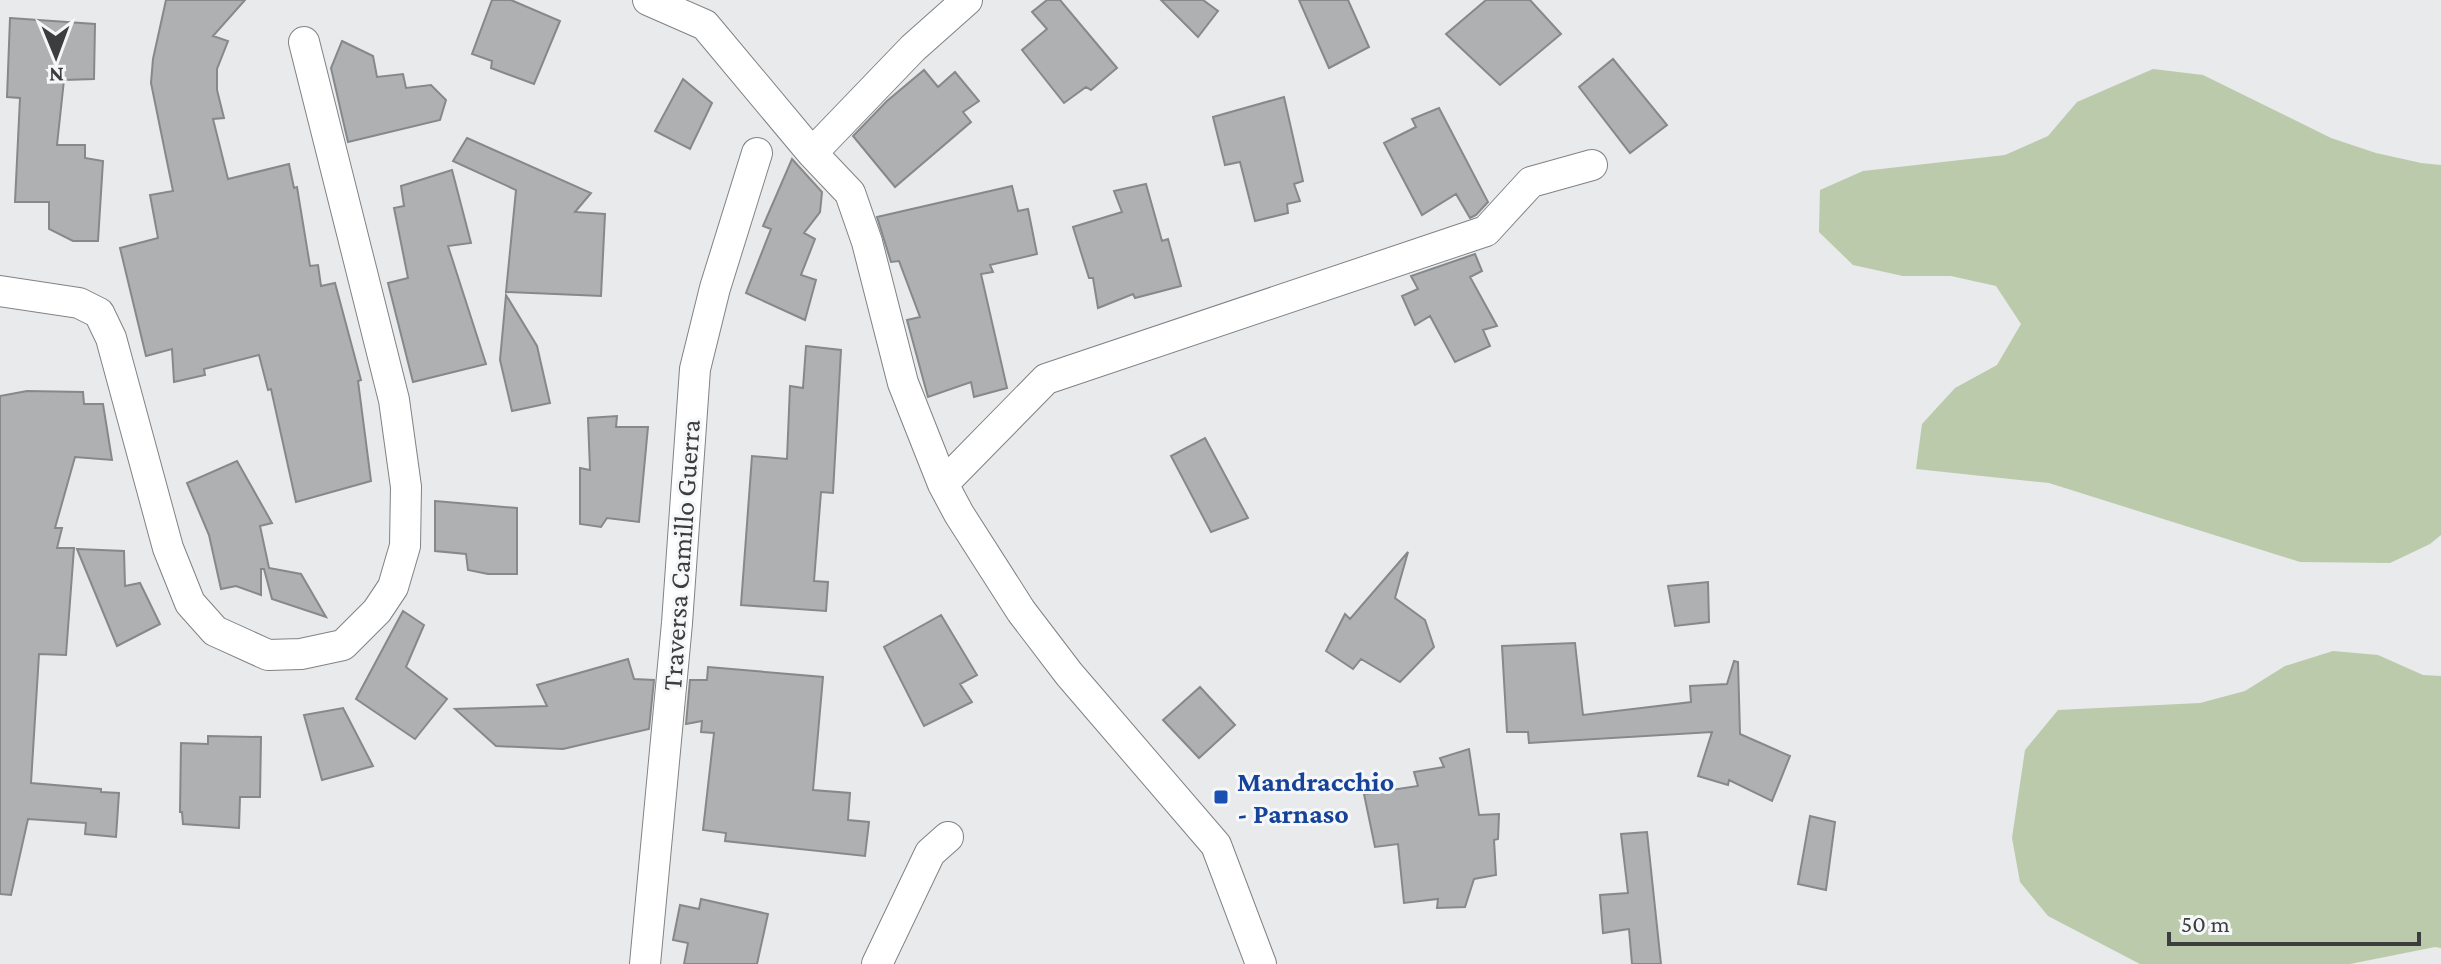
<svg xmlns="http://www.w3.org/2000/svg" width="2441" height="964" viewBox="0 0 2441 964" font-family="'Crimson Pro',serif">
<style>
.green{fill:#bacaab}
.building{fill:#aeb0b2;stroke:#868889;stroke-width:2}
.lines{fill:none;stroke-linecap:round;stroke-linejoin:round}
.minor-casing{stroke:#818284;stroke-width:32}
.minor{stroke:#fff;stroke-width:30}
.transit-dot{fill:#1a4fb4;stroke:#f5f7f9;stroke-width:3}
.labels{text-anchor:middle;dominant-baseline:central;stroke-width:6;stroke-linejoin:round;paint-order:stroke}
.street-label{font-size:28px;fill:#3c3d3e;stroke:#f5f7f9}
.transit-label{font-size:28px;font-weight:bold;fill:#164399;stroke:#f5f7f9;text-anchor:start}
</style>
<rect width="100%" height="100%" fill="#e8eaec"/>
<path class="green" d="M2153 69 2203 75 2331 138 2376 153 2421 163 2441 165V535L2430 544 2390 563 2300 562 2049 483 1916 469 1922 424 1955 388 1997 365 2021 324 1996 286 1951 276H1903L1853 265 1819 232 1820 190 1863 171 2005 155 2048 136 2077 102Z
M2333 651 2378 655 2423 675 2441 676V948L2435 947 2350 964H2140L2048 916 2020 882 2012 838 2025 750 2058 710 2200 703 2245 691 2285 666Z"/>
<path class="building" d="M166 0H245L213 36 228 41 217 69V90L224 118 213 119 228 179 289 164 294 188 297 187 310 266 318 265 321 286 335 283 361 380 358 381 371 481 296 502 271 389 268 390 259 355 204 369 205 375 174 382 172 349 146 356 120 248 158 238 150 195 173 191 151 83 153 59Z
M492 0H511L560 21 534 84 491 68 492 61 472 54Z
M1047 0H1060L1117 68 1091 90 1086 87 1064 103 1022 50 1047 29 1032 12Z
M1161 0H1203L1218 11 1198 37Z
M1299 0H1348L1369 47 1329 68Z
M1486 0H1530L1561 34 1500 85 1446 34Z
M10 18 95 24 94 79 64 80 57 145H85V158L103 161 98 241H73L49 229V202H15L20 98 7 97Z
M342 41 373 56 377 77 403 74 406 88 431 85 446 100 440 120 348 142 331 68Z
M1613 59 1667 125 1630 153 1579 87Z
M924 70 938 87 955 72 979 101 963 112 971 122 895 187 853 136 887 101Z
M683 79 712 103 690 149 655 131Z
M1284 97 1303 181 1294 184 1300 201 1287 204 1288 213 1255 221 1240 162 1225 165 1213 117Z
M1439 108 1488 202 1476 215 1470 218 1456 194 1422 215 1384 143 1416 127 1412 119Z
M467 138 591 193 575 212 605 214 601 296 506 292 516 190 453 161Z
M792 159 822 192 820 212 804 233 815 239 801 275 816 280 805 320 746 293 771 229 763 226Z
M452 170 471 243 448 246 486 364 413 382 388 283 408 278 394 208 404 206 401 186Z
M1146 184 1162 241 1168 239 1181 286 1135 298 1133 294 1098 308 1093 278H1089L1073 227 1122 212 1114 191Z
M1012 186 1018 211 1028 209 1037 254 990 265 993 272 981 274 1007 388 974 397 971 382 928 397 907 320 920 317 899 261 891 262 877 217Z
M1475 254 1482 271 1470 277 1497 326 1483 330 1490 346 1455 362 1430 316 1415 325 1402 296 1418 289 1411 276Z
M506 295 537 346 550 403 512 411 500 360Z
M806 346 841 350 833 493 821 492 814 581 828 582 826 611 741 605 752 456 787 459 790 386 803 388Z
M27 391 83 392 84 404H103L112 460 75 457 55 528H62L57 548H74L66 655 39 654 31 783 101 789V792L119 793 116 837 85 834 86 823 28 819 11 895 0 894V396Z
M617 416 616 427H648L639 522 607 518 601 527 580 524V468L590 470 588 418Z
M1205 438 1248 518 1211 532 1171 456Z
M237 461 272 523 260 526 269 568 301 574 326 617 272 599 264 569H261V595L236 586 221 589 209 535 187 483Z
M435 501 517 508V574H488L468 570 466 554 435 551Z
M77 549 124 551 125 586 140 583 160 624 117 646Z
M1408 552 1395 598 1425 620 1434 647 1400 682 1361 659 1353 669 1326 651 1345 614 1350 619Z
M1708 582 1709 622 1675 626 1668 586Z
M403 611 424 625 406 667 447 699 415 739 356 699Z
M941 615 977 675 960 684 972 702 924 726 884 647Z
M1575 643 1583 715 1691 702 1690 686 1727 684 1734 661 1738 662 1740 734 1790 756 1772 801 1729 780 1728 785 1698 776 1712 732 1529 743 1528 732H1507L1502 646Z
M628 659 634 679 654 680 649 729 563 749 496 746 455 709 547 706 537 685Z
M708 667 823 677 813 790 850 793 848 820 869 822 865 856 725 841 726 833 703 830 714 733 701 732 702 721 686 724 690 680H707Z
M1200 687 1235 725 1199 758 1163 720Z
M343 708 373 766 322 780 304 715Z
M208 736 261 737 260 797H240L239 828 183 824 182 812H180L181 743 208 744Z
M1469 749 1479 815 1499 814 1498 839 1494 840 1496 875 1474 879 1465 907 1437 908 1438 899 1404 903 1398 844 1375 847 1364 794 1418 786 1414 772 1444 767 1440 758Z
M1810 816 1835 822 1826 890 1798 884Z
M1647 832 1661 964H1632L1629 929 1603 933 1600 895 1628 893 1621 834Z
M701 899 768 914 757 964H684L688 943 673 940 680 905 699 909Z"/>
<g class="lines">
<g class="minor-casing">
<path id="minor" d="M648 0 705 25 812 153 850 193 867 242 903 383 943 484 959 514 1021 611 1069 674 1216 845 1261 964
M812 153 913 48 967 0
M0 291 79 303 99 313 111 338 168 548 190 603 215 631 268 655 301 654 343 645 377 611 393 587 405 546 406 487 394 400 304 42
M943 484 1046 379 1486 231 1531 182 1592 165
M645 964 677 623 695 369 715 288 757 153
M877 964 930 853 948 837"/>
</g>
<use href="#minor" class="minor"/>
</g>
<rect class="transit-dot" x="1213" y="789" width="16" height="16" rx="4"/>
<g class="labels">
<g class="street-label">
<text transform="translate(681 555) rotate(-86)">Traversa Camillo Guerra</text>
</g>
<g class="transit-label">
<text x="1237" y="781">Mandracchio<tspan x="1237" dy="32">- Parnaso</tspan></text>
</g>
</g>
<g transform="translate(56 56) rotate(179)" stroke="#f5f7f9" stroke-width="6" paint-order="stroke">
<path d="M0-6L14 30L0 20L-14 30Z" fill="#3c3d3e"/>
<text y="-12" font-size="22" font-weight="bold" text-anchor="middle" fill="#3c3d3e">N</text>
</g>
<path d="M2169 932v12h250v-12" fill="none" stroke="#3c3d3e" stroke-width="4"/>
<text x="2181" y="932" font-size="24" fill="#3c3d3e" stroke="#f5f7f9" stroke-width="6" paint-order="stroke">50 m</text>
</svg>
